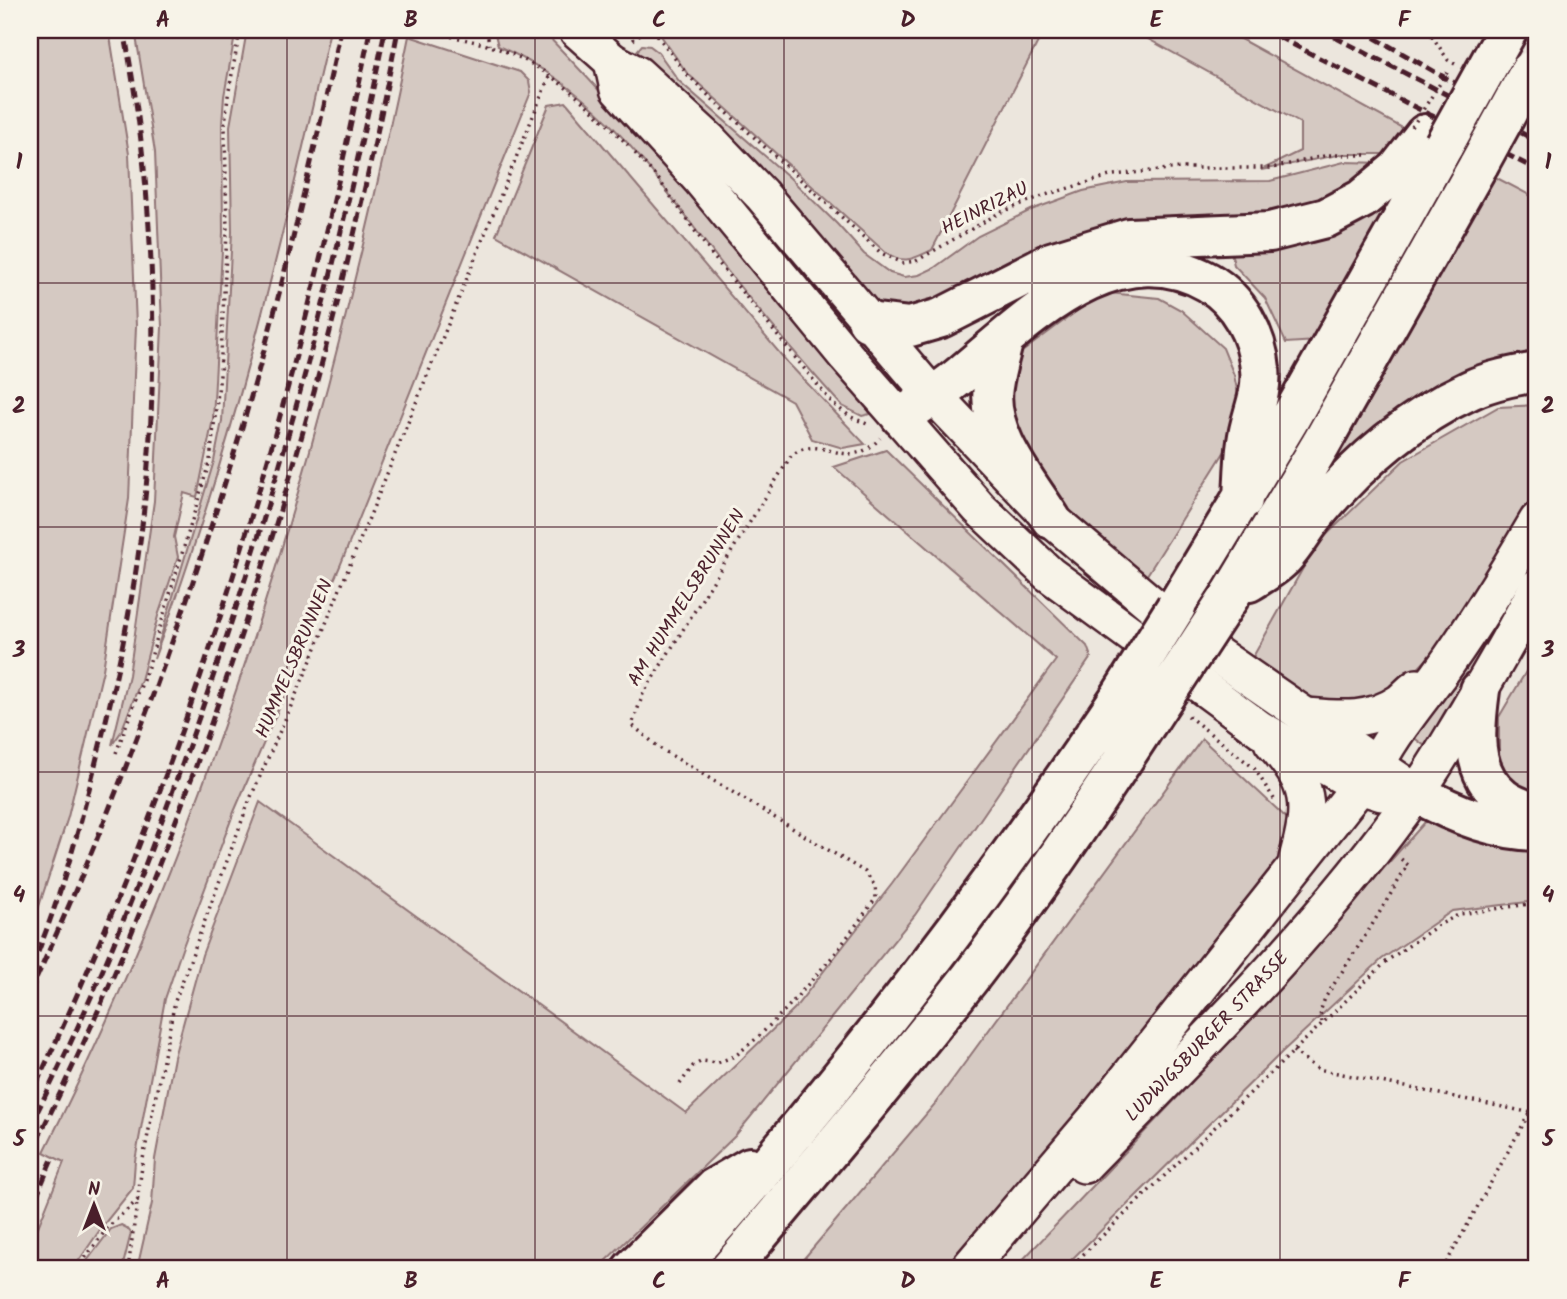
<svg xmlns="http://www.w3.org/2000/svg" width="1567" height="1299" viewBox="0 0 1567 1299" font-family="Kalam,sans-serif">
<style>
.green{fill:#d5c9c2;stroke:#907476;stroke-width:2}
.lines{fill:none;stroke-linecap:round;stroke-linejoin:round}
.secondary-casing{stroke:#4a1f2b;stroke-width:40}
.highway-casing{stroke:#4a1f2b;stroke-width:44}
.path{stroke:#4a1f2b;stroke-width:3.5;stroke-dasharray:2 5;stroke-linecap:butt}
.secondary{stroke:#f7f3e8;stroke-width:35}
.highway{stroke:#f7f3e8;stroke-width:38}
.rail{stroke:#4a1f2b;stroke-width:5;stroke-dasharray:10 5;stroke-linecap:butt}
.highway-bridge-casing{stroke:#4a1f2b;stroke-width:44;stroke-linecap:butt}
.path-bridge{stroke:#4a1f2b;stroke-width:3.5;stroke-dasharray:2 5;stroke-linecap:butt}
.highway-bridge{stroke:#f7f3e8;stroke-width:38}
.grid{fill:none;stroke:#4a1f2b;stroke-width:2;stroke-opacity:0.55}
.labels{text-anchor:middle;dominant-baseline:central;stroke-width:6;stroke-linejoin:round;paint-order:stroke}
.street-label{font-size:19px;fill:#4a1f2b;stroke:#f7f3e8}
.neatline{fill:none;stroke:#4a1f2b;stroke-width:2.5}
.grid-label{font-size:23px;text-anchor:middle;font-weight:bold;fill:#4a1f2b}
</style>
<rect width="100%" height="100%" fill="#ece6dd"/>
<filter id="ink" filterUnits="userSpaceOnUse"><feTurbulence type="fractalNoise" baseFrequency=".0143" numOctaves="2"/><feDisplacementMap in="SourceGraphic" scale="14" xChannelSelector="R" yChannelSelector="G"/><feConvolveMatrix kernelMatrix="1 2 1 2 8 2 1 2 1" color-interpolation-filters="sRGB"/></filter>
<g filter="url(#ink)">
<path class="green" d="M30 30H109L129 154 136 326 129 499 103 670 68 817 30 934V487L34 371 33 284 30 236Z
M135 30H236L224 96 222 125 223 232 213 419 197 497 184 493 174 537 178 557 158 616 141 680 121 732 112 745 129 675 154 501 162 327 155 152Z
M247 30H330C282 242 231 456 154 659L214 461 222 421 232 232 230 126Z
M494 30H542C657 148 760 277 866 403L870 414 862 416 842 406C799 358 757 309 718 259 650 171 604 93 498 46Z
M657 30H1044L932 250C912 259 905 265 885 252L687 73Z
M1132 30H1224L1408 131 1384 154H1343L1261 170 1300 151V123Z
M409 36 520 72 529 81 531 92 340 566 234 812 182 949 165 999 135 1161 133 1188 104 1224 73 1269H30V1247L64 1162 44 1152C221 802 331 419 409 36Z
M642 45 650 46 658 52 679 81 789 177 837 224 864 254 890 273 904 277 919 275 934 268 978 236 1031 210 1083 191 1127 182 1270 181 1344 162 1385 163 1318 204 933 309 873 306 637 59 636 52Z
M566 102 788 363 865 444 843 448 812 439 792 401 496 235 549 105Z
M1495 177 1537 199V358L1328 473Z
M1399 193 1317 341 1286 343 1265 298 1234 265 1230 247Z
M1109 293 1159 298 1181 310 1223 348 1234 375 1241 409 1230 443 1142 583 1038 485 1003 387 1022 352 1081 308Z
M1537 405V497L1448 637 1384 704 1317 710 1249 664 1316 545 1403 461 1498 407Z
M886 450 1087 646 1091 657 915 915 735 1136 597 1269H137L152 1203 155 1159 174 1057 202 955 260 802 686 1113 794 1009 892 884 1056 660 834 467Z
M1537 548 1492 642 1429 749 1409 734Z
M1537 653V797L1515 787 1499 761V717Z
M1202 739 1293 824 1281 867 956 1269H795L934 1105Z
M1426 821 1537 853V901L1452 911 1382 959 1282 1052 1062 1269H1014L1210 1063Z
M121 1225 127 1228 131 1233 122 1269H81L111 1229Z"/>
<g class="lines">
<g class="secondary-casing">
<g id="secondary">
<path d="M577 30 612 61 637 74 709 140 761 194 921 382 1051 519 1188 635 1417 793"/>
<path d="M612 61 618 89 701 180 846 356 979 508 1049 574 1260 729 1360 786 1382 793H1417"/>
<path d="M1307 716C1341 719 1371 722 1400 702 1406 697 1411 691 1417 687"/>
<path d="M1272 742C1311 786 1312 804 1297 859"/>
<path id="s1" d="M1084 1165C1199 1047 1320 929 1416 793 1435 767 1450 740 1467 712 1491 671 1516 630 1537 587"/>
<path d="M968 1269 1097 1117 1377 764C1394 732 1416 705 1438 676 1474 626 1506 574 1537 521"/>
</g>
</g>
<g class="highway-casing">
<path id="highway" d="M1495 53 1508 30
M868 322 910 327 941 318 1051 262 1129 238 1270 232 1326 218 1362 199 1397 170 1425 134
M1004 339C1000 355 995 371 993 387 986 433 1027 481 1051 519
M901 417C922 403 943 390 962 374 1029 319 1114 230 1208 282 1239 300 1257 335 1260 369 1263 395 1250 417 1247 442 1244 461 1244 481 1243 500
M1249 582C1260 575 1275 567 1284 557 1297 543 1306 525 1319 510 1359 462 1413 416 1470 390 1491 380 1514 376 1537 372
M1230 596 1321 444 1479 164
M1176 607 1288 422 1444 145
M1480 690C1475 727 1469 772 1503 798 1514 807 1527 808 1537 817
M1417 793C1454 814 1494 830 1537 831
M632 1269 714 1188 750 1167
M677 1269C838 1090 985 898 1119 698
M730 1269C811 1173 892 1077 970 978 1034 895 1092 808 1149 720"/>
</g>
<path class="path" d="M417 30C448 36 482 41 512 54 556 74 594 110 628 145
M487 30 489 45
M653 30 686 73 710 97 881 253 903 263 916 261 999 213 1042 196 1113 175 1180 168H1272L1328 155H1369
M1428 30 1448 60 1457 65
M633 40 645 30
M635 153 659 180 712 255 833 404 851 417 867 424
M1188 716 1254 768 1276 802
M116 753 149 664 210 460 220 375 227 232 225 125 228 96 240 30
M1322 1022 1320 1012 1325 998 1369 930 1408 865 1401 859
M1293 1051 1318 1069 1537 1114
M680 1084 693 1066 702 1061 717 1063 735 1056 757 1038 787 1008 834 955 876 898 875 886 865 872 661 749 632 725 643 694 791 456C822 430 846 476 880 438
M77 1269 108 1227 140 1198
M128 1269 143 1159 175 1001 250 799 309 665 549 77
M1068 1269 1388 960 1437 926 1460 914 1537 903
M1443 1269 1530 1112"/>
<use href="#secondary" class="secondary"/>
<use href="#highway" class="highway"/>
<path class="rail" d="M1265 30 1537 170
M1321 30 1537 141
M1361 30 1460 86 1537 126
M38 952C65 884 83 815 100 745 113 693 124 641 133 589 163 408 158 210 124 30
M30 992C110 820 176 642 232 460 276 319 309 174 341 30
M30 1097C192 759 298 396 370 30
M30 1126C90 1009 139 886 183 762 270 523 335 279 385 30
M30 1154C114 989 181 817 239 641 305 441 358 237 398 30
M30 1211 53 1157"/>
<g class="highway-bridge-casing">
<path id="highway-bridge" d="M1444 145 1495 53
M1479 164 1530 71
M1119 698 1176 607
M1149 720 1230 596"/>
</g>
<path class="path-bridge" d="M1412 127 1448 71"/>
<use href="#highway-bridge" class="highway-bridge"/>
</g>
</g>
<path class="grid" d="M287 30V1269M535 30V1269M784 30V1269M1032 30V1269M1280 30V1269M30 283H1537M30 527H1537M30 772H1537M30 1016H1537"/>
<g class="labels">
<g class="street-label">
<text transform="translate(985 209) rotate(-27)">HEINRIZAU</text>
<text transform="translate(687 598) rotate(-58)">AM HUMMELSBRUNNEN</text>
<text transform="translate(295 659) rotate(-67)">HUMMELSBRUNNEN</text>
<text stroke="none"><textPath href="#s1" startOffset="178">LUDWIGSBURGER STRASSE</textPath></text>
</g>
</g>
<rect width="1567" height="1299" fill="none" stroke="#f7f3e8" stroke-width="77"/>
<g transform="translate(94 1205)" stroke="#f7f3e8" stroke-width="5" paint-order="stroke">
<path d="M0-5L12 26L0 18L-12 26Z" fill="#4a1f2b"/>
<text y="-10" font-size="19" font-weight="bold" text-anchor="middle" fill="#4a1f2b">N</text>
</g>
<rect x="38" y="38" width="1490" height="1222" class="neatline"/>
<g class="grid-label">
<text x="163" y="27">A</text>
<text x="411" y="27">B</text>
<text x="659" y="27">C</text>
<text x="908" y="27">D</text>
<text x="1156" y="27">E</text>
<text x="1404" y="27">F</text>
<text x="19" y="169">1</text>
<text x="1548" y="169">1</text>
<text x="19" y="413">2</text>
<text x="1548" y="413">2</text>
<text x="19" y="657">3</text>
<text x="1548" y="657">3</text>
<text x="19" y="902">4</text>
<text x="1548" y="902">4</text>
<text x="19" y="1146">5</text>
<text x="1548" y="1146">5</text>
<text x="163" y="1288">A</text>
<text x="411" y="1288">B</text>
<text x="659" y="1288">C</text>
<text x="908" y="1288">D</text>
<text x="1156" y="1288">E</text>
<text x="1404" y="1288">F</text>
</g>
</svg>
